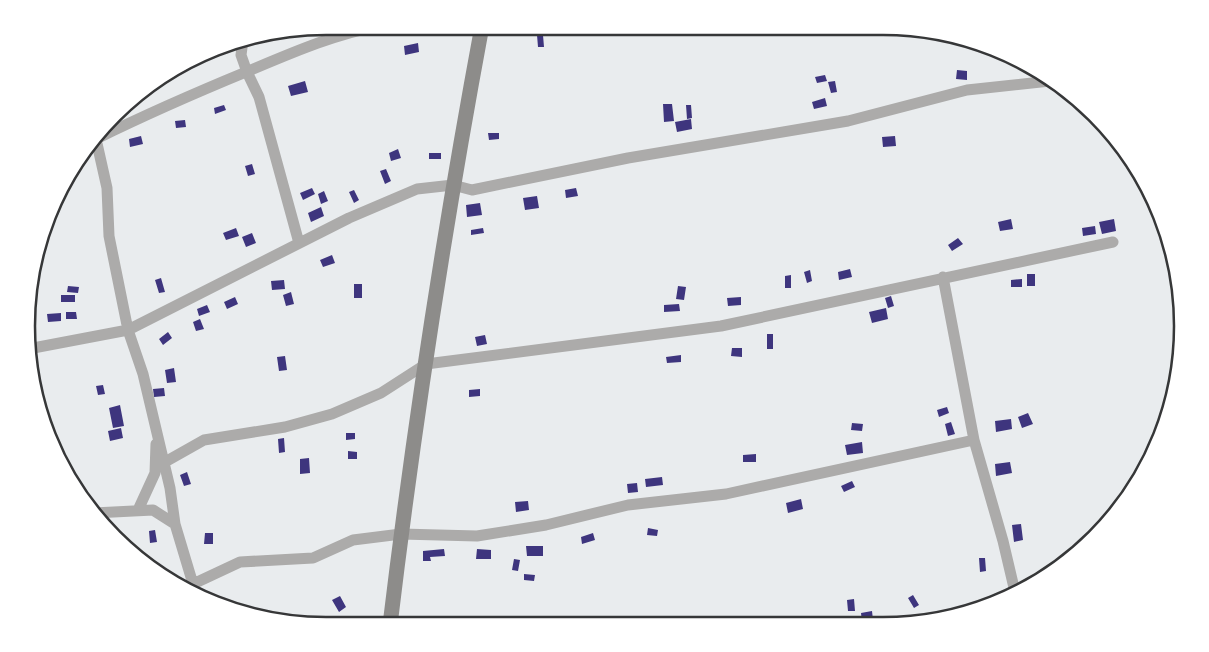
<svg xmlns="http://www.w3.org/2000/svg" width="1209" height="652" viewBox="0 0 1209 652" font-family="Lato,sans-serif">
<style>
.building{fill:#3e357e}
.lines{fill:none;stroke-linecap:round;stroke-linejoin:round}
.street{stroke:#acabaa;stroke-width:11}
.secondary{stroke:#8d8c8a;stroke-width:15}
.rim{fill:none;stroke:#363738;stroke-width:2.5}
</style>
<rect width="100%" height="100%" fill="#e9ecee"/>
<path class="building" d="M530 28V35L518 36 517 29Z
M537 35H543L544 47H538Z
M418 43 419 52 405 55 404 46Z
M957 70 967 71V80L956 79Z
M825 75 827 81 817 83 815 77Z
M305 81 308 92 291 96 288 86Z
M835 81 837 92 831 93 828 82Z
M825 98 827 106 814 109 812 102Z
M663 104H672L674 121 664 122Z
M224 105 226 110 215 114 214 108Z
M686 105H691L692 118 687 119Z
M691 119 692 129 677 132 675 122Z
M185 120 186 127 176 128 175 121Z
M488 133H499V139L489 140Z
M141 136 143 144 130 147 129 139Z
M895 136 896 146 883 147 882 137Z
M398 149 401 158 391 161 389 153Z
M429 153H441V159H429Z
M252 164 255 174 248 176 245 166Z
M386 169 391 181 385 184 380 171Z
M312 188 315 194 303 200 300 193Z
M576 188 578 196 566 198 565 190Z
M354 190 359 200 354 203 349 192Z
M324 191 328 201 321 204 318 194Z
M537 196 539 208 525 210 523 198Z
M480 203 482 215 467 217 466 205Z
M321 207 324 216 311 222 308 213Z
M1011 219 1013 229 1000 231 998 222Z
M1114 219 1116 231 1102 234 1099 222Z
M1095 226 1096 234 1083 236 1082 228Z
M236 228 239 236 226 240 223 233Z
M483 228 484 233 471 235V230Z
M252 233 256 243 246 247 242 237Z
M958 238 963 244 952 251 948 245Z
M332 255 335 263 323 267 320 260Z
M850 269 852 277 839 280 838 272Z
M810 270 812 281 807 283 804 272Z
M1027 274H1035V286H1027Z
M791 275V288H785V276Z
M161 278 165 292 159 293 155 280Z
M1022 279V287H1011V280Z
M284 280 285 289 272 290 271 281Z
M354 284H362V298H354Z
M68 286 79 287 78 293 67 292Z
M678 286 686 287 684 300 676 299Z
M291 292 294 304 286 306 283 295Z
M61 295H75V302H61Z
M891 296 894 306 888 308 885 298Z
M235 297 238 304 227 309 224 302Z
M741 297V305L728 306 727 298Z
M679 304 680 311 664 312V305Z
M207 305 210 312 199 316 197 309Z
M886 308 888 319 872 323 869 312Z
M66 312H76L77 319H66Z
M61 313V321L48 322 47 314Z
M200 319 204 329 196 331 193 322Z
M168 332 172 338 163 345 159 339Z
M767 334H773V349H767Z
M485 335 487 344 477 346 475 337Z
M732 348H742V357L731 356Z
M681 355V362L667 363 666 357Z
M285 356 287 370 279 371 277 357Z
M174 368 176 382 167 383 165 370Z
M103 385 105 394 98 395 96 386Z
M164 388 165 396 154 397 153 389Z
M480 389V396L469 397V390Z
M120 405 124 426 113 428 109 408Z
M947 407 949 413 939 417 937 410Z
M1028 413 1033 424 1022 428 1018 417Z
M1011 419 1012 429 996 432 995 421Z
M951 422 955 434 948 436 945 424Z
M852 423 863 424 862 431 851 430Z
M121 428 123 438 110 441 108 431Z
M346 433H355V439L346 440Z
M284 438 285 452 279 453 278 439Z
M862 442 863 453 847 455 845 445Z
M348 451 357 452V459H348Z
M756 454V462H743V455Z
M309 458 310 473 300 474V459Z
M1010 462 1012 473 996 476 995 464Z
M187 472 191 484 184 486 180 475Z
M662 477 663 485 646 487 645 479Z
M852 481 855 487 844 492 841 486Z
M637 483 638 492 628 493 627 484Z
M801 499 803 509 788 513 786 503Z
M528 501 529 510 516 512 515 502Z
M1021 524 1023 540 1014 542 1012 525Z
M648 528 658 530 657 536 647 535Z
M155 530 157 542 150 543 149 531Z
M205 533H213V544H204Z
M593 533 595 540 582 544 581 537Z
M526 546H543V556H527Z
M444 549 445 556 430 557 431 561H423V551Z
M477 549 491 550V559H476Z
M979 558H985L986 571 980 572Z
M514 559 520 560 518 571 512 570Z
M524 574 535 575 534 581 524 580Z
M913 595 919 605 914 608 908 598Z
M340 596 346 607 339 612 332 600Z
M854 599 855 611H848L847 600Z
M872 611 873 620 862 622 861 613Z
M340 616 344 623 340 625H329L327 622Z"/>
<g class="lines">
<path class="street" d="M243 40 241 55 247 72 259 97 299 243
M96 139 107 188 109 236 128 330 143 374 170 488 175 524 193 584 194 593
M96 139C145 115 195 93 246 72 289 54 334 34 379 26
M943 277 974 440 1003 541 1015 592
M28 349 128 330 349 218 417 189 453 185 472 190 628 158 848 121 967 90 1050 81
M165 462 204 440 285 427 332 414 381 393 426 364 721 326 1113 242
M138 510 155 473 156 444
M94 513 153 510 175 524
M193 584 240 562 313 558 353 540 401 534 477 536 546 525 628 505 726 494 974 440"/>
<path class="secondary" d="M390 625C414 425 445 225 482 26"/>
</g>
<path d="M0 0H1209V652H0ZM326 35H883A291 291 0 0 1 1174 326V326A291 291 0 0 1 883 617H326A291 291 0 0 1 35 326V326A291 291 0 0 1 326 35Z" fill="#fff" fill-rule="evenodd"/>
<path class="rim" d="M326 35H883A291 291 0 0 1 1174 326V326A291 291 0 0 1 883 617H326A291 291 0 0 1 35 326V326A291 291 0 0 1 326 35Z"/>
</svg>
